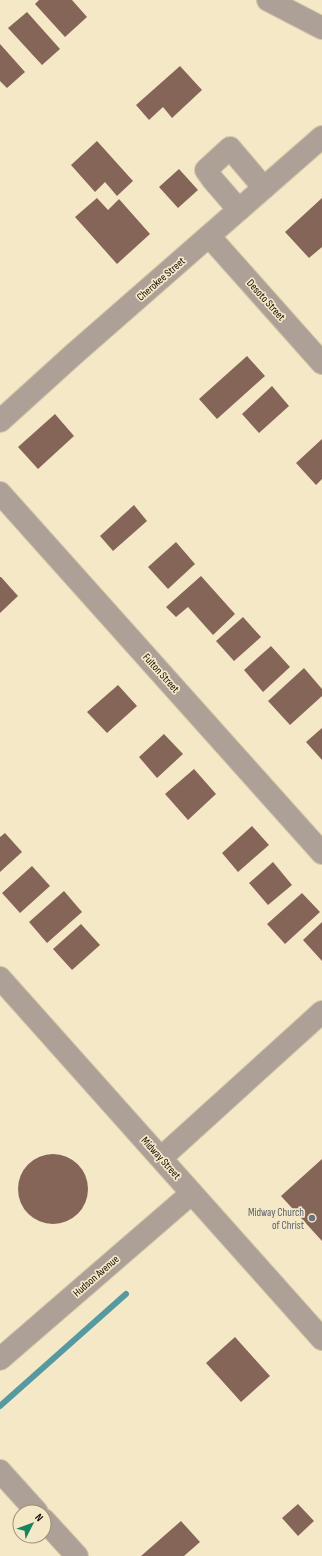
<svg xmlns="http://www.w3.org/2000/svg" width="322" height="1556" viewBox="0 0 322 1556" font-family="'Sofia Sans Condensed',sans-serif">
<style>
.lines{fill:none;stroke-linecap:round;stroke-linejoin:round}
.stream{stroke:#5699a0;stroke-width:6}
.building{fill:#866559}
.minor-casing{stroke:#d1c5a8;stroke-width:24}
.minor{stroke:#ada096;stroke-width:22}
.worship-dot{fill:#6b7280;stroke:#f5e8c7;stroke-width:1.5}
.labels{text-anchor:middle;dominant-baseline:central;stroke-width:3.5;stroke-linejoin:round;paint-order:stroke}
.street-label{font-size:11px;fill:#110c03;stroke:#f5e8c7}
.worship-label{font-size:11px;fill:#5b616d;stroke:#f5e8c7;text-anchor:end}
</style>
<rect width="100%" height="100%" fill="#f5e8c7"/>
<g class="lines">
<path class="stream" d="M0 1406 126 1294"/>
</g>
<path class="building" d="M39 0H72L87 17 65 37 35 4Z
M27 12 60 49 42 65 8 28Z
M0 44 25 72 7 88 0 81Z
M180 66 202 90 172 118 163 107 149 120 136 105Z
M97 141 133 181 117 196 105 182 95 192 71 165Z
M179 169 198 190 178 208 159 187Z
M97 198 108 210 119 199 150 234 117 264 75 217Z
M322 198V247L309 258 285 232Z
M247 356 265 376 217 419 199 399Z
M272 386 289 406 259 433 242 414Z
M55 414 74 436 38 469 18 447Z
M322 439V479L316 485 296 463Z
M134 505 147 521 113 551 100 536Z
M176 542 195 564 168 589 148 567Z
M201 576 235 614 213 635 188 607 176 617 166 607Z
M0 577H1L18 596 0 613Z
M243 617 261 637 234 661 216 641Z
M271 646 290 667 263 692 244 670Z
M304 668 322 689V696L290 725 268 701Z
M118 685 137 706 107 733 87 712Z
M322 728V760L306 742Z
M164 734 183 754 157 778 139 757Z
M194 769 216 794 188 820 165 794Z
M252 826 269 845 238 872 222 853Z
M5 833 22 852 0 872V837Z
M273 862 292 885 268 905 249 883Z
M32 866 50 886 20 913 2 893Z
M64 891 82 912 47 943 29 922Z
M302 893 320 912 285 944 267 924Z
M322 922V961L303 940Z
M81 924 100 945 72 970 53 949Z
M18 1189a35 35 0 1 1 70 0a35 35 0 1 1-70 0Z
M322 1159V1241L281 1196Z
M235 1337 270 1376 241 1402 206 1363Z
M298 1504 314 1521 298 1536 282 1518Z
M181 1521 200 1542 184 1556H141Z"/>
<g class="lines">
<g class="minor-casing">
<path id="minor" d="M268 0 322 28
M239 210 213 180 206 170 230 148 264 188
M209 236 322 363
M0 421 74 354 322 137
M0 493 322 853
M0 978 322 1339
M161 1158 322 1012
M0 1359 192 1193
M0 1471 37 1512
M44 1520 77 1556"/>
</g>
<use href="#minor" class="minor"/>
</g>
<circle class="worship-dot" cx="312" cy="1218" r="4"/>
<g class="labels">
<g class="street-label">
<text transform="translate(161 279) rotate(-41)">Cherokee Street</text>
<text transform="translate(266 300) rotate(48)">Desoto Street</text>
<text transform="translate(161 673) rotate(48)">Fulton Street</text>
<text transform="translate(161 1158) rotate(48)">Midway Street</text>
<text transform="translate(96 1276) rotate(-41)">Hudson Avenue</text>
</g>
<g class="worship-label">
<text x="304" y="1212">Midway Church<tspan x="304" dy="13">of Christ</tspan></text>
</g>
</g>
<g transform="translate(32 1524) rotate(48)"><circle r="19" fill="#f5e8c7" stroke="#9a9079"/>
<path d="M0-3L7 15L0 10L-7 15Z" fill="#18835f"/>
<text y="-6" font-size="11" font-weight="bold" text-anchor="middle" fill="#110c03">N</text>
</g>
</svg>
